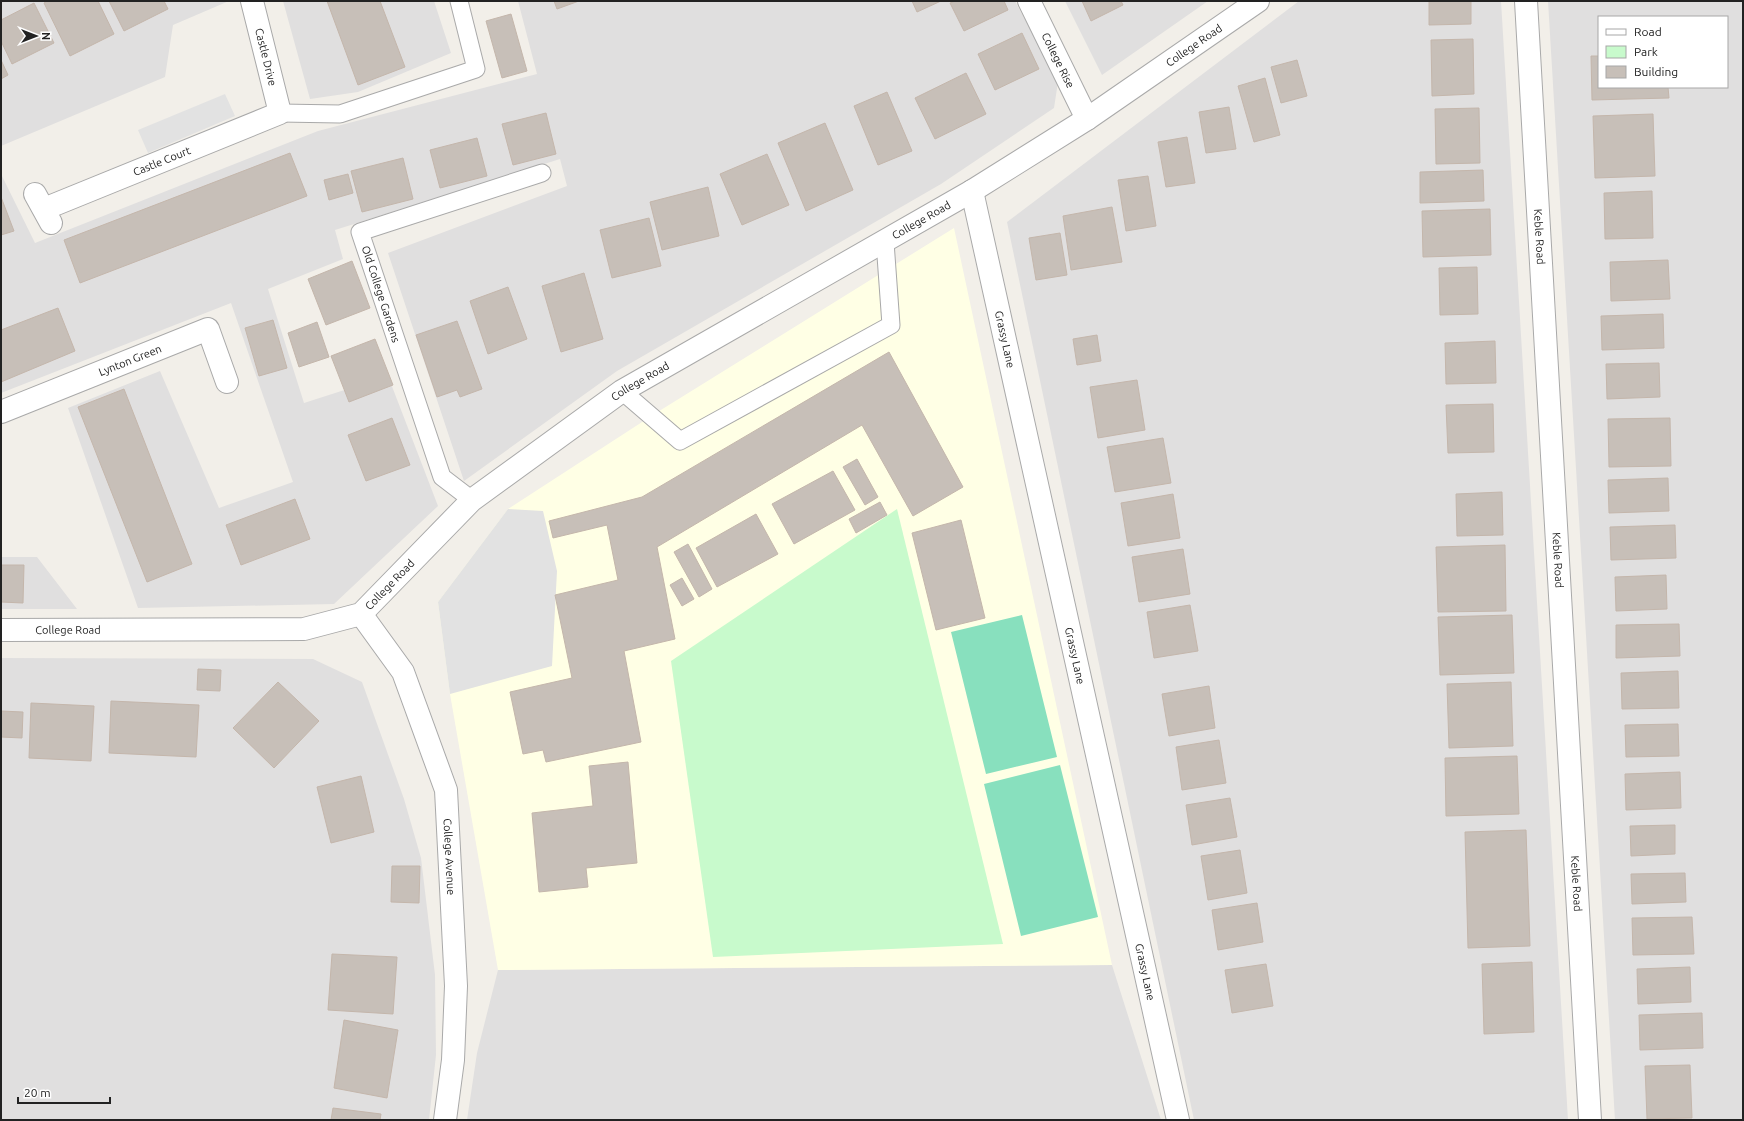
<svg xmlns="http://www.w3.org/2000/svg" width="1744" height="1121" viewBox="0 0 1744 1121" font-family="Ubuntu,sans-serif">
<style>
.residential{fill:#e0dfdf;fill-rule:evenodd}
.education{fill:#ffffe5}
.park{fill:#c8facc}
.pitch{fill:#88e0be}
.parking{fill:#e2e2e2}
.building{fill:#c7bfb8;stroke:#c4b6ab}
.lines{fill:none;stroke-linecap:round;stroke-linejoin:round}
.service-casing{stroke:#a9a9a9;stroke-width:19}
.minor-casing{stroke:#a9a9a9;stroke-width:24}
.service{stroke:#fff;stroke-width:17}
.minor{stroke:#fff;stroke-width:22}
.labels{text-anchor:middle;dominant-baseline:central;stroke-width:3;stroke-linejoin:round;paint-order:stroke}
.street-label{font-size:11px;fill:#222;stroke:#fff}
</style>
<rect width="100%" height="100%" fill="#f2efe9"/>
<path class="residential" d="M1 1H229L173 25 165 77 1 146Z
M283 1H434L451 53 358 92 310 99Z
M518 1H1015L1058 82 1054 108 941 184 617 371 464 481 388 253 567 186 560 159 335 230 343 259 268 289 304 403 388 376 438 506 334 604 138 608 68 408 160 371 219 508 293 482 231 303 1 393V174L35 243 318 131 537 74Z
M1065 1H1208L1102 75Z
M1299 1H1501L1568 1120H1194L1007 222Z
M1548 1H1743V1120H1615ZM1599 17H1727V87H1599Z
M1 557H37L77 609H1Z
M1 658 313 659 362 682 404 799 421 858 435 975 436 1055 429 1120H1Z
M1112 965 1161 1120H467L477 1053 498 970Z"/>
<path class="education" d="M954 228 1112 965 498 970 450 694 438 602 508 509 656 413Z"/>
<path class="park" d="M897 509 1003 944 713 957 671 661Z"/>
<path class="pitch" d="M1022 615 1057 757 986 774 951 632Z
M1060 765 1098 917 1021 936 984 784Z"/>
<path class="parking" d="M225 94 235 116 148 153 138 130Z
M508 509 543 511 557 571 552 666 450 694 438 602Z"/>
<path class="building" d="M47 1H98L114 34 70 56 44 3Z
M109 1H164L168 9 124 31Z
M327 1H380L405 67 358 85Z
M554 1H579L557 9Z
M912 1H941L917 12Z
M955 1H1004L1008 10 964 31 950 3Z
M1082 1H1121L1123 5 1091 21Z
M1429 1H1471V24L1429 25Z
M34 3 54 43 12 64 1 41V20Z
M511 14 527 71 502 78 486 21Z
M1022 33 1039 69 995 90 978 54Z
M1473 39 1474 94 1432 96 1431 40Z
M1591 56H1599V87H1668L1669 98 1592 100Z
M1 60 8 75 1 79Z
M1297 60 1307 96 1281 103 1271 67Z
M966 73 986 114 935 139 915 98Z
M1265 78 1280 135 1254 142 1238 86Z
M887 92 912 151 878 165 854 106Z
M1229 107 1236 149 1206 153 1199 112Z
M1479 108 1480 163 1436 164 1435 109Z
M546 113 556 154 513 165 502 124Z
M1653 114 1655 176 1595 178 1593 116Z
M825 123 853 190 806 211 778 143Z
M1187 137 1195 183 1166 187 1158 142Z
M477 138 487 176 440 188 430 150Z
M290 153 307 196 80 283 64 240Z
M767 154 789 205 742 225 720 174Z
M403 158 413 199 362 212 351 171Z
M1483 170 1484 201 1420 203V172Z
M348 174 353 193 329 200 324 180Z
M1148 176 1156 226 1126 231 1118 180Z
M708 187 719 236 662 250 650 202Z
M1652 191 1653 238 1605 239 1604 193Z
M1 197 14 231 1 235Z
M1112 207 1122 262 1071 270 1063 216Z
M1490 209 1491 255 1423 257 1422 211Z
M649 218 661 266 612 278 600 230Z
M1060 233 1067 275 1036 280 1029 238Z
M1668 260 1670 299 1611 301 1610 262Z
M352 261 370 308 326 325 308 279Z
M1477 267 1478 314 1440 315 1439 268Z
M584 273 603 339 561 352 542 286Z
M508 287 527 339 488 354 470 301Z
M58 308 75 351 1 382V330Z
M1663 314 1664 348 1602 350 1601 316Z
M273 320 287 368 259 376 245 328Z
M457 321 482 389 460 397 457 390 437 397 416 335Z
M317 322 329 357 299 367 288 333Z
M1097 335 1101 361 1077 365 1073 339Z
M375 339 393 385 349 402 331 356Z
M1495 341 1496 383 1446 384 1445 343Z
M889 352 963 487 913 516 862 425 657 547 675 639 624 651 641 742 546 762 543 750 523 754 510 692 572 678 555 595 618 580 607 525 553 538 549 521 642 497Z
M1659 363 1660 397 1607 399 1606 364Z
M1137 380 1145 430 1098 438 1090 387Z
M124 389 192 564 147 582 78 407Z
M1493 404 1494 452 1448 453 1446 405Z
M392 418 410 465 366 481 348 435Z
M1670 418 1671 466 1609 467 1608 419Z
M1163 438 1171 483 1115 492 1107 447Z
M857 459 878 497 865 505 843 467Z
M833 471 855 510 794 544 772 504Z
M1668 478 1669 511 1609 513 1608 480Z
M1502 492 1503 535 1457 536 1456 494Z
M1173 494 1180 538 1128 546 1121 503Z
M295 499 310 539 241 565 226 525Z
M880 502 887 515 856 533 849 519Z
M756 514 778 554 717 587 696 548Z
M961 520 985 618 936 630 912 533Z
M1675 525 1676 558 1611 560 1610 527Z
M688 544 712 589 699 597 674 552Z
M1505 545 1506 611 1438 612 1436 547Z
M1183 549 1190 594 1139 602 1132 557Z
M1 565H24L23 603 1 602Z
M1666 575 1667 609 1616 611 1615 577Z
M682 578 694 599 682 606 670 585Z
M1190 605 1198 651 1154 658 1147 612Z
M1512 615 1514 673 1440 675 1438 617Z
M1679 624 1680 656 1616 658V625Z
M198 669 221 670 220 691 197 690Z
M1678 671 1679 708 1622 709 1621 673Z
M278 682 319 721 274 768 233 728Z
M1511 682 1513 746 1449 748 1447 684Z
M1209 686 1215 728 1169 736 1162 694Z
M111 701 199 705 196 757 109 753Z
M31 703 94 706 91 761 29 758Z
M1 711 23 712 22 738 1 737Z
M1678 724 1679 756 1626 757 1625 725Z
M1219 740 1226 783 1182 790 1176 747Z
M1517 756 1519 814 1446 816 1445 758Z
M628 762 637 863 586 868 588 887 539 892 532 813 593 806 589 766Z
M1680 772 1681 808 1626 810 1625 774Z
M361 776 374 832 331 843 317 787Z
M1230 798 1237 837 1192 845 1186 805Z
M1675 825V854L1631 856 1630 826Z
M1526 830 1530 946 1468 948 1465 832Z
M1240 850 1247 893 1208 900 1201 856Z
M392 866H420L419 903 391 902Z
M1685 873 1686 902 1632 904 1631 874Z
M1257 903 1263 942 1218 950 1212 910Z
M1692 917 1694 954 1633 955 1632 918Z
M332 954 397 957 393 1014 328 1010Z
M1532 962 1534 1032 1484 1034 1482 964Z
M1266 964 1273 1006 1232 1013 1225 970Z
M1690 967 1691 1002 1638 1004 1637 969Z
M1702 1013 1703 1048 1640 1050 1639 1015Z
M344 1020 398 1030 387 1098 334 1088Z
M1690 1065 1692 1118 1647 1119 1645 1066Z
M333 1108 381 1114 380 1120H331Z"/>
<g class="lines">
<g class="service-casing">
<path id="service" d="M280 113 340 114 476 69 459 1
M622 391 680 441 891 325 885 242
M472 500 442 477 360 232 542 173"/>
</g>
<g class="minor-casing">
<g id="minor">
<path id="s1" d="M1029 1 1087 119"/>
<path id="s2" d="M1526 1 1590 1120"/>
<path id="s3" d="M972 191 1178 1120"/>
<path d="M35 194 51 223"/>
<path id="s4" d="M44 209 280 113 252 1"/>
<path id="s5" d="M1 412 208 329 227 382"/>
<path id="s6" d="M361 614 403 672 446 790 456 986 453 1060 445 1120"/>
<path id="s7" d="M1 630 304 629 361 614 472 500 622 391 972 191 1087 119 1258 1"/>
</g>
</g>
<use href="#service" class="service"/>
<use href="#minor" class="minor"/>
</g>
<g class="labels">
<g class="street-label">
<text stroke="none"><textPath href="#s7" startOffset="1375">College Road</textPath></text>
<text transform="translate(266 57) rotate(76)">Castle Drive</text>
<text stroke="none"><textPath href="#s1" startOffset="66">College Rise</textPath></text>
<text stroke="none"><textPath href="#s4" startOffset="127">Castle Court</textPath></text>
<text stroke="none"><textPath href="#s7" startOffset="1051">College Road</textPath></text>
<text stroke="none"><textPath href="#s2" startOffset="236">Keble Road</textPath></text>
<text transform="translate(381 294) rotate(72)">Old College Gardens</text>
<text stroke="none"><textPath href="#s3" startOffset="152">Grassy Lane</textPath></text>
<text stroke="none"><textPath href="#s5" startOffset="139">Lynton Green</textPath></text>
<text stroke="none"><textPath href="#s7" startOffset="727">College Road</textPath></text>
<text stroke="none"><textPath href="#s2" startOffset="560">Keble Road</textPath></text>
<text stroke="none"><textPath href="#s7" startOffset="403">College Road</textPath></text>
<text stroke="none"><textPath href="#s7" startOffset="67">College Road</textPath></text>
<text stroke="none"><textPath href="#s3" startOffset="476">Grassy Lane</textPath></text>
<text stroke="none"><textPath href="#s6" startOffset="264">College Avenue</textPath></text>
<text stroke="none"><textPath href="#s2" startOffset="884">Keble Road</textPath></text>
<text stroke="none"><textPath href="#s3" startOffset="800">Grassy Lane</textPath></text>
</g>
</g>
<rect width="1744" height="1121" fill="none" stroke="#222222" stroke-width="4"/>
<rect x="1598" y="16" width="130" height="72" fill="#ffffff" stroke="#a7a7a7"/>
<rect x="1606" y="29" width="20" height="6" fill="#ffffff" stroke="#a7a7a7"/>
<text x="1634" y="36" font-size="12" fill="#222222">Road</text>
<rect x="1606" y="46" width="20" height="12" fill="#c8facc" stroke="#a7a7a7"/>
<text x="1634" y="56" font-size="12" fill="#222222">Park</text>
<rect x="1606" y="66" width="20" height="12" fill="#c7bfb8" stroke="#a7a7a7"/>
<text x="1634" y="76" font-size="12" fill="#222222">Building</text>
<g transform="translate(36 36) rotate(90)" stroke="#ffffff" stroke-width="3" paint-order="stroke">
<path d="M0-3L7 15L0 10L-7 15Z" fill="#222222"/>
<text y="-6" font-size="11" font-weight="bold" text-anchor="middle" fill="#222222">N</text>
</g>
<path d="M18 1097v6h92v-6" fill="none" stroke="#222222" stroke-width="2"/>
<text x="24" y="1097" font-size="12" fill="#222222" stroke="#ffffff" stroke-width="3" paint-order="stroke">20 m</text>
</svg>
